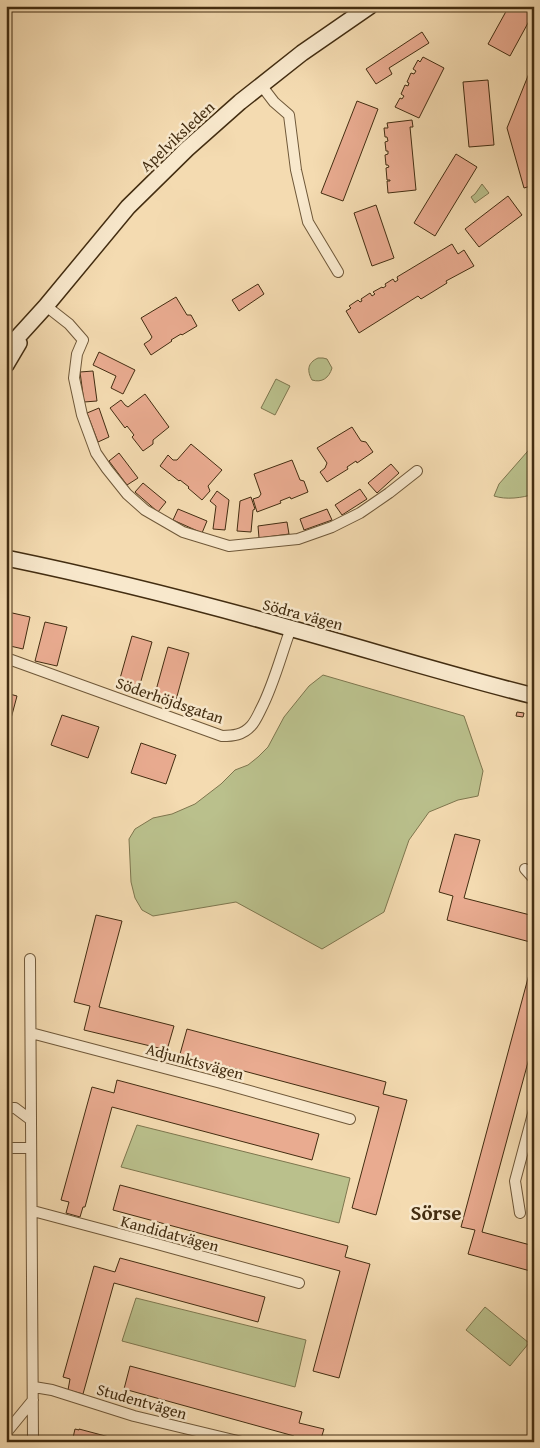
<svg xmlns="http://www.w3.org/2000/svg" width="540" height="1448" viewBox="0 0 540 1448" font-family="'Gentium Book Plus',serif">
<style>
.green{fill:#bac08c;stroke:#7e764e}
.building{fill:#e9ab90;stroke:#432d11}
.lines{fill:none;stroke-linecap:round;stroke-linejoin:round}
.street-casing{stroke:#6f5839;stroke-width:12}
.secondary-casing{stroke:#432d11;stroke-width:18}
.street{stroke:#f8e8cc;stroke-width:10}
.secondary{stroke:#f8e8cc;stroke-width:15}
.labels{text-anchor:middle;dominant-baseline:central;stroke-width:5;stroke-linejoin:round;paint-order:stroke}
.street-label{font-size:16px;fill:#432d11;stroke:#f8e8cc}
.district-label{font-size:21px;font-weight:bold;fill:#432d11;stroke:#f8e8cc}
</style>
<rect width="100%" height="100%" fill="#f4dbb1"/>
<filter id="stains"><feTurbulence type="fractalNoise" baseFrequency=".004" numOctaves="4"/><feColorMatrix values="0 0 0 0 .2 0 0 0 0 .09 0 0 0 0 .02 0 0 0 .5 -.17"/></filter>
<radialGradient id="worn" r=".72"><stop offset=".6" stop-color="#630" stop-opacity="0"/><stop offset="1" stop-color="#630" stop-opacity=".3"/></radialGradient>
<path class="green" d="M482 184 489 193 475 203 471 197 475 194Z
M318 358H323L327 359 332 368C329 378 322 383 312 380 307 371 307 363 318 358Z
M276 379 290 386 275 415 261 408Z
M534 444V494C522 498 506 500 494 496L499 484Z
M323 675 464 716 483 771 478 796 458 800 429 812 409 840 384 912 322 949 236 902 153 916 142 910 135 898 131 882 129 839 135 829 153 818 172 814 195 804 221 784 235 770 248 765 258 757 268 747 284 717 309 686Z
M137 1125 350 1178 339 1223 121 1167Z
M136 1298 306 1340 295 1387 122 1341Z
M485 1307 529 1343 510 1366 466 1330Z"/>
<path class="building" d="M509 6H534V12L510 56 488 44Z
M422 32 429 43 389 68 392 74 376 84 366 69Z
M423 57 444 68 419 118 395 107 400 98 402 99 404 96 401 94 405 85 408 86 409 83 407 82 411 73 414 74 416 71 413 69 418 60 420 62Z
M534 61V185L524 188 507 128Z
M488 80 494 145 469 147 463 82Z
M357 101 378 109 343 201 321 193Z
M412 120 413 127H410L416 190 388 193 387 181H390V180H387L386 168 389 167 388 165H386L385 155 388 154V151H386L385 142 388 141 387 137H385L384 128H388L387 123Z
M456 154 477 167 435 236 414 223Z
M508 196 522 215 479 247 465 229Z
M376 205 394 258 372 266 354 213Z
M452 244 458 254 464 250 474 266 446 281 447 283 421 299 418 296 359 333 346 311 351 308 349 306 358 300 360 302 362 301 361 299 370 293 372 296 375 294 373 292 382 287 383 288 386 286 385 284 393 279 395 282 398 280 397 277Z
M258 284 264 294 239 311 232 300Z
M176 297 187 315H191L197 326 182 335 181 334 171 340 172 341 151 355 144 344 150 340 152 337 141 318Z
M99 352 135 370 123 394 111 388 116 376 93 365Z
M93 371 97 401 84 402 80 372Z
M145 394 169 427 153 440V444L143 451 132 437 134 435 127 426 125 428 110 408 121 400 125 405 128 407Z
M99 408 109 437 98 442 87 413Z
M352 427 361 441 366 442 373 452 357 463 356 461 347 467 348 469 327 482 320 472 325 468 327 463 317 448Z
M191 444 222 470 208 486 210 491 202 500 188 488 189 487 180 480 179 481 160 466 168 455 173 460H177Z
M119 453 138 478 127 485 109 461Z
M292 460 300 480 304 481 308 492 291 499 290 497 280 501 281 503 257 512 253 499 259 497 261 494 254 474Z
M391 464 399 473 377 493 368 483Z
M143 483 166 502 158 512 135 492Z
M360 489 367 499 342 515 335 505Z
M217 491 229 500 225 530 213 529 216 506 210 501Z
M251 497 255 509 253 510 251 532 237 531 240 501Z
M178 509 207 521 202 533 173 520Z
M327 509 332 520 304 530 300 519Z
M287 522 289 534 259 538 258 526Z
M8 612 30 617 23 649 6 645V619Z
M45 622 67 627 57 666 35 661Z
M132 636 152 642 137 695 117 689Z
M168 647 189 653 174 707 153 701Z
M6 693 17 696 9 726 6 725Z
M517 712 524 713 523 717 516 716Z
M62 715 99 727 88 758 51 745Z
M141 743 176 755 166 784 131 773Z
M455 834 480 840 464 898 534 916V943L447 920 453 896 439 892Z
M96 915 122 921 99 1007 174 1026 167 1050 84 1030 90 1006 74 1002Z
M531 967 534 968V1040L482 1232 534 1246V1272L468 1254 475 1230 461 1227Z
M187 1029 386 1082 383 1094 407 1100 376 1215 352 1208 379 1107 180 1054Z
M117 1080 319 1134 312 1160 112 1107 85 1207H83L80 1217 66 1213 69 1202 61 1200 92 1087 114 1093Z
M120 1185 348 1246 345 1257 370 1264 339 1378 313 1371 340 1271 113 1210Z
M120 1258 265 1297 258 1322 114 1283 83 1394 68 1390 70 1379 63 1377 94 1266 115 1272Z
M130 1366 302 1412 299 1423 324 1429 320 1442H293L294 1436 124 1389Z
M75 1429 79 1430V1429L128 1442H72Z"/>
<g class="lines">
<g class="street-casing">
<path id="street" d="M261 85 274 102 289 115 296 170 308 222 338 272
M46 306 69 324 83 340 77 354 74 378 82 415 96 453 107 469 127 494 145 510 183 532 229 546 298 539 332 527 360 513 389 493 417 471
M6 658 222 736C233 736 243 735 251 726 255 722 258 715 261 709 274 684 281 655 291 628
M525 869 534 879
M30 959 33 1442
M31 1033 221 1083 350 1119
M6 1108H15L31 1120
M6 1148H31
M33 1211 157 1244 299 1283
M520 1213 515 1181 534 1110
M34 1387 52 1390 134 1416 242 1442
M6 1433 33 1400"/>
</g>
<g class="secondary-casing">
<path id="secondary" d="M6 350 46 306 128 207 187 149 240 102 302 53 370 6
M6 365 19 343
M6 558C103 578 198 602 293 629 373 651 453 676 534 696"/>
</g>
<use href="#street" class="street"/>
<use href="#secondary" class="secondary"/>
</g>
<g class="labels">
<g class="street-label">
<text transform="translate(177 136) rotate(-43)">Apelviksleden</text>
<text transform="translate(303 614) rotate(15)">Södra vägen</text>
<text transform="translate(170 700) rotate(19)">Söderhöjdsgatan</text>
<text transform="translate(195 1061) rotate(15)">Adjunktsvägen</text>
<text transform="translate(170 1233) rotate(15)">Kandidatvägen</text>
<text transform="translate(142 1401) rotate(16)">Studentvägen</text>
</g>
<g class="district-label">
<text x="436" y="1212">Sörse</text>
</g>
</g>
<rect width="540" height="1448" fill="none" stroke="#f4dbb1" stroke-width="25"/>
<rect x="8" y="8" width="525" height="1433" fill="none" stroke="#432d11" stroke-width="2.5"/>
<rect x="12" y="12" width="515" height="1423" fill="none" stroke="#432d11"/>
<rect width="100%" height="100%" filter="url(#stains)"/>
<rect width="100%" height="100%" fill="url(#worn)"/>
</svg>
